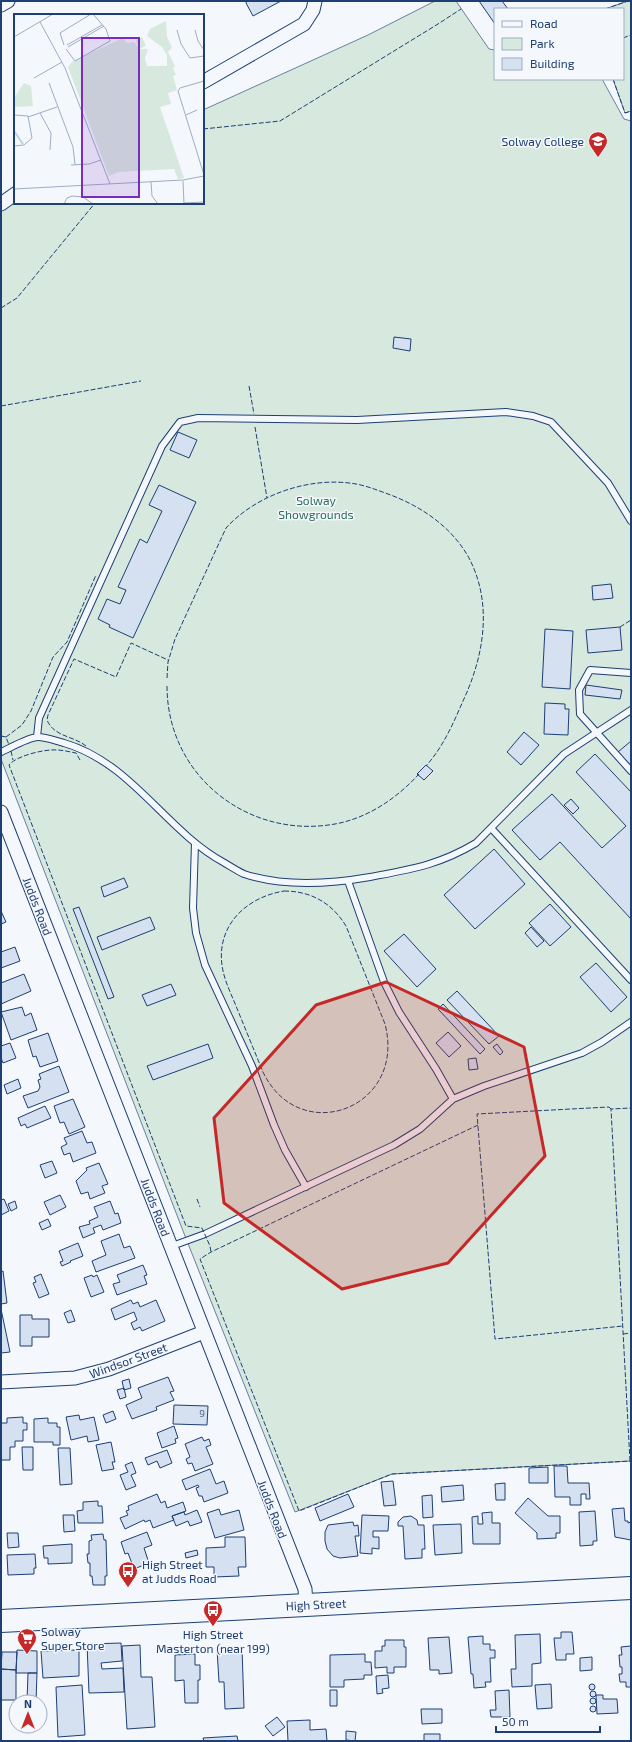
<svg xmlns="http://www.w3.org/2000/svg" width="632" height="1742" viewBox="0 0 632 1742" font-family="'Exo 2',sans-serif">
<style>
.green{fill:#d7e8df;stroke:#687fa3}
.building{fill:#d5e0f0;stroke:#1d3f73}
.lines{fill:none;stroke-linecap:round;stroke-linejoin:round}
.lane-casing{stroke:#1d3f73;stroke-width:8}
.street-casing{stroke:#1d3f73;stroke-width:15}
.highway-casing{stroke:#1d3f73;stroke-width:24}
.lane{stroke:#f4f7fb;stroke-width:6}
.street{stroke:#f4f7fb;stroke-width:13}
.highway{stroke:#f4f7fb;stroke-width:22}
.fence{stroke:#1d3f73;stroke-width:1;stroke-dasharray:5 2;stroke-linecap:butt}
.marked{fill:#c62828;fill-opacity:0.2;stroke:#c62828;stroke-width:3;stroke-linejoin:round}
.labels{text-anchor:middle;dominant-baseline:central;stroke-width:3;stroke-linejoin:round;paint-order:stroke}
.number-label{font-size:10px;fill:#4b6792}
.poi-label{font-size:12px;fill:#1d3f73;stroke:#f4f7fb;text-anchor:start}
.park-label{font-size:12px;fill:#2c6c60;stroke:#f4f7fb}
.street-label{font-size:12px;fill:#1d3f73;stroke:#f4f7fb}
.inset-river{fill:none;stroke:#bed0e5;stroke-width:2}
.inset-road{fill:none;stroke:#9eadc5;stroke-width:1}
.view{fill:#7b2cbf;fill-opacity:0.15;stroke:#7b2cbf;stroke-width:2}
.inset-edge{fill:none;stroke:#1d3f73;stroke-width:2}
</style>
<rect width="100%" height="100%" fill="#f4f7fb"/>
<path class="green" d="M435 1H456L489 49 495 50V79H602L624 119 631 121V1461L392 1474 295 1512 185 1236 1 759V202L15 196V203H203V110L368 35Z
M628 1H631V111L625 113 613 79H623V9H605Z"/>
<path class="building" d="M247 1H281L253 16 246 3Z
M479 1H502L508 9H495V24Z
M394 337 411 339 410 351 393 348Z
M178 432 197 440 189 458 170 450Z
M159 485 196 502 133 638 109 627 110 625 98 619 107 599 120 604 126 590 118 587 140 539 147 543 162 511 149 505Z
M611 584 613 598 593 600 592 586Z
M620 627 622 650 588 653 586 630Z
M545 629 573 631 570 689 542 687Z
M586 685 622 690 620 699 585 695Z
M545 703 565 704V709H569L568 735 544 734Z
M524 732 539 745 521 765 507 752Z
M631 741V766L618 752Z
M595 754 631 792V919L560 842 540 860 512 830 552 794 602 848 626 826 576 772Z
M426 765 433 771 424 780 417 774Z
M571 799 579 808 573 814 564 805Z
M494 849 525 884 475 929 444 895Z
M124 878 128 887 104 897 101 887Z
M550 904 571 927 550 946 529 923Z
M79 907 114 997 108 999 73 909Z
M1 911 6 922 1 924Z
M150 917 155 929 102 950 97 937Z
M531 927 544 941 537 947 525 933Z
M404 934 436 969 417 987 384 951Z
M15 947 20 961 1 968V952Z
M596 963 627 997 611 1012 580 977Z
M24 974 31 991 1 1004V983Z
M171 984 176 995 147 1006 142 995Z
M457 991 499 1036 489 1044 447 1000Z
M443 1004 485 1049 480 1054 438 1009Z
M22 1007 25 1016 31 1013 37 1030 11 1040 1 1012Z
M448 1032 461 1046 449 1057 436 1043Z
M48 1033 58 1061 40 1067 36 1056 33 1057 28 1040Z
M10 1043 16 1058 3 1063 1 1058V1046Z
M208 1044 213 1058 153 1080 147 1066Z
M497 1044 503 1052 500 1055 493 1047Z
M476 1058 478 1069 469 1070 468 1059Z
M59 1066 69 1092 28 1108 23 1096 38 1091 40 1087 38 1080 41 1079 39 1074Z
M18 1079 21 1088 7 1094 4 1085Z
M73 1099 85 1127 69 1134 64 1122 60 1123 54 1106Z
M45 1106 51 1118 27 1128 25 1124 21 1126 18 1118Z
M82 1131 87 1143 92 1142 96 1153 73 1162 70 1153 64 1155 61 1147 67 1144 64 1138Z
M52 1161 57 1173 45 1178 40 1165Z
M99 1163 108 1184 102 1186 105 1193 90 1199 88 1192 81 1194 76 1181 87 1170 86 1168Z
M60 1195 66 1207 50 1215 44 1202Z
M4 1199 9 1211 1 1215V1200Z
M15 1201 17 1208 11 1211 8 1204Z
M110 1201 115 1214 118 1213 121 1223 103 1230 101 1225 93 1228 95 1233 83 1238 79 1227 90 1224 89 1221 98 1217 94 1207Z
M48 1219 51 1226 42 1230 39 1223Z
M119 1234 124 1248 130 1246 135 1258 96 1272 92 1261 106 1255 101 1241Z
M78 1243 83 1256 70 1261 71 1262 62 1266 60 1262 63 1261 59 1251Z
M143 1265 147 1275 144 1276 147 1284 117 1295 113 1284 120 1282 117 1275Z
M3 1271 7 1303 1 1304V1272Z
M41 1274 49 1294 39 1298 33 1283 36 1282 34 1277Z
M92 1275 93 1277 97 1275 104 1292 91 1297 84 1278Z
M131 1300 133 1304 138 1302 140 1307 156 1300 165 1321 142 1331 140 1327 134 1330 131 1323 137 1320 134 1312 115 1320 111 1309Z
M1 1309 10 1352 1 1353Z
M71 1310 75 1321 68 1323 64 1313Z
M20 1315H32V1319H49V1337H32V1346H20Z
M168 1377 174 1391 170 1392 174 1400 156 1407 157 1410 132 1419 126 1405 142 1398 138 1388Z
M129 1379 131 1388 124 1390 122 1381Z
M124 1388 126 1397 120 1399 117 1390Z
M174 1405 208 1406 207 1425 173 1424Z
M113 1411 116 1419 106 1423 103 1415Z
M79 1415 80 1420 94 1417 99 1440 88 1442 87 1436 71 1440 66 1417Z
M23 1417V1423H27V1430H23V1441H15V1447H10V1460H1V1423H7V1418Z
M48 1418V1423H57V1427H60V1445H53V1442H34V1419Z
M174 1426 178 1438 175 1439 176 1443 162 1448 157 1433Z
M202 1437 204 1441 209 1439 211 1445 206 1447 213 1464 195 1471 192 1463 188 1464 186 1459 190 1457 185 1444Z
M111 1442 115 1462H112L114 1469 102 1471 96 1445Z
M22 1447H33V1470H23Z
M58 1448H70L72 1484 60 1485Z
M167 1450 172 1463 160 1468 157 1461 148 1465 145 1458Z
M132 1462 136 1473 131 1475 136 1486 126 1490 120 1475 128 1472 125 1465Z
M554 1466H567L568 1483H589L590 1499H586V1494H581V1505H570V1497H555Z
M548 1467V1483H529V1468Z
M210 1469 216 1484 224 1481 228 1493 204 1502 202 1496H199L196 1488 199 1487 198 1485 186 1490 182 1480Z
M393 1481 396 1505 384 1506 381 1482Z
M505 1483V1500H496L495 1484Z
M463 1485 464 1500 442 1502 441 1487Z
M157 1494 161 1503 165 1501 167 1508 183 1502 186 1511 172 1516 174 1520 153 1528 150 1520 145 1522 144 1520 125 1529 120 1518 128 1515 126 1511 129 1510 128 1506Z
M348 1494 354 1507 320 1521 315 1508Z
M432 1495 433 1517 423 1518 422 1496Z
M528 1498 548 1516H560V1533H556V1538L537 1539V1533L515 1513Z
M98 1501V1506H102L103 1523H78L77 1511 83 1510V1502Z
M624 1508 625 1521H628V1523L631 1522V1540L615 1537 612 1509Z
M219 1509 221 1515 239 1510 244 1530 215 1538 207 1513Z
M197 1510 202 1522 190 1526 188 1521 176 1526 172 1516 184 1512 185 1515Z
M595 1511 597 1541H593V1545L580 1546 579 1512Z
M492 1512V1523H500V1544H473L472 1517 478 1516V1524H483L482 1513Z
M63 1515H74L75 1531 64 1532Z
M362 1515 389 1516 388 1531H373V1537H379V1549L372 1548V1554L360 1553Z
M411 1516 417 1520 418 1525H424L425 1549H422V1558L405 1559 403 1526H398V1522L403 1517Z
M353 1522 354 1526 358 1525 359 1536H355L358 1556 340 1558 333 1556 327 1549 325 1541V1532L328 1525Z
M461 1524 462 1553 435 1555 433 1525Z
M147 1532 152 1545 144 1548 149 1563 134 1569 128 1553 125 1554 121 1542Z
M7 1533H18L19 1547 8 1548Z
M103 1534 104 1540H106L107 1576H105V1585H93L92 1576H90V1563H88L87 1554H89V1541L92 1540 91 1535Z
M225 1537H245L246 1567H238L239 1576 214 1577V1567H206V1548L225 1547Z
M72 1544V1563L48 1564V1558H44L43 1546Z
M197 1550 198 1555 186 1558 185 1553Z
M35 1554 36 1568H34V1574L8 1575 7 1555Z
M561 1632H572L574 1654H566V1660H556L554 1638H561Z
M540 1634 541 1663 532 1664V1686L512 1687 511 1669H516L515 1635Z
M483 1636V1644H490V1650H495V1658H490L491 1682H485L486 1687 474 1688 473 1674H471L468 1637Z
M449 1637 452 1673 439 1674V1670H430L428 1638Z
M385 1640H404V1647H406V1667H394V1673H387V1667L375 1668V1651H382V1646H385Z
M121 1643 122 1661 101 1663 102 1669 123 1668 124 1692 89 1693 87 1644Z
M140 1645 141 1677H152L155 1727 127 1729 122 1646Z
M631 1646V1687H626V1682H620L619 1674H622V1667H620L619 1655H622L621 1647Z
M242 1648 244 1708 225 1709 224 1682H219L217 1649Z
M17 1650 37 1651V1673H16Z
M79 1650V1676L43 1678 41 1651Z
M2 1652H17L16 1670 1 1669Z
M195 1654V1665H200V1680H198V1703H185L184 1680 175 1681V1655Z
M365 1654V1662H371L372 1675H364V1679L344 1680V1687H330V1655Z
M592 1657V1670L580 1671V1658Z
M1 1669 16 1670V1700H1Z
M28 1673H37L36 1702H27Z
M388 1675 389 1688 382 1689 383 1693 377 1694 376 1676Z
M589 1687a3 3 0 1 1 6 0a3 3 0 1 1-6 0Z
M551 1684 552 1708 537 1709 535 1685Z
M82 1685 85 1735 58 1737 56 1687Z
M330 1690H337V1706H330Z
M509 1690 510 1717H491L490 1710H496L495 1691Z
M590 1694a3 3 0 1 1 6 0a3 3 0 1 1-6 0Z
M596 1695H603V1699H617L618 1713 597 1714Z
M590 1701a3 3 0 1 1 6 0a3 3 0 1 1-6 0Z
M590 1709a3 3 0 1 1 6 0a3 3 0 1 1-6 0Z
M421 1709H442V1723L422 1724Z
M277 1717 285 1727 273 1736 265 1726Z
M310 1720V1730L326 1729 327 1741H288L287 1721Z
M346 1731 356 1732 355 1741 346 1740Z
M424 1734H440V1741H424Z
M237 1736 238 1741H204L203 1738Z"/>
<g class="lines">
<g class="lane-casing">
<path id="lane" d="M631 673 590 670 579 690 580 714 631 771
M37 737 39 718 162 446 180 422 198 418 357 420 506 412 533 416 551 422 608 483 631 521
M1 752C10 748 29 737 38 737 46 737 56 741 64 743 132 763 164 829 223 862 230 866 237 871 244 874 283 887 330 884 370 877 412 869 439 865 476 843L564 754 631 710
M491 828 631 980
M195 843 193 908 196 933 205 965 252 1066 274 1125 285 1150 306 1187
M348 881 384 982 399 1012 436 1069 453 1099
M172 1246 205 1234 394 1145 420 1129 453 1099 484 1086 582 1053 602 1042 631 1022"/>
</g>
<g class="street-casing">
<path id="street" d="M1 5 8 1
M203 82 304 24 313 10 315 1
M1 204 15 194
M1 812 305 1589 306 1605
M1 1382 75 1378 109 1369 204 1332"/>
</g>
<g class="highway-casing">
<path id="highway" d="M1 1621 631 1588"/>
</g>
<use href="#lane" class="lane"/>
<use href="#street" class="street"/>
<use href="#highway" class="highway"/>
<path class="fence" d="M605 9 628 1
M623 38 631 35
M613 79 625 113 631 111
M203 129 280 121 438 24 461 9
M1 308 17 298 95 203
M249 386 254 414
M1 406 141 381
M255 427 267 498
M620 627 631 620
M167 678 168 662 175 639 226 528C257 494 311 476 356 484 367 486 377 490 388 494 421 506 452 527 469 558 493 604 484 656 463 701 453 724 443 747 426 766
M167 686C167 778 252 842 340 823 371 816 398 797 419 774
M1 736 6 737 9 745
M6 737 22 725 31 711 53 657 67 642 96 575
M86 746C74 736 54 737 47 720L48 715 74 659 116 677 131 643 168 660
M11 751 13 760
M80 760 76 753C70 752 63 750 57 750 44 749 16 756 9 765L186 1226 202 1228 210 1246 211 1252
M284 891C311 891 332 903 346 926L385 1024C407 1109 299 1148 263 1072 254 1050 245 1028 236 1006 232 996 227 986 224 975 212 931 242 898 284 891Z
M611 1109 609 1107 477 1114 495 1339 623 1326
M478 1125 211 1252 200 1259 299 1511 392 1474 631 1461
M197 1199 200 1207
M623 1334 631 1333
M630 1461 611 1109 631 1108"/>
</g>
<path class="marked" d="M386 982 524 1047 545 1156 448 1263 342 1289 224 1203 214 1118 316 1005Z"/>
<defs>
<g id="school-pin" transform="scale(1)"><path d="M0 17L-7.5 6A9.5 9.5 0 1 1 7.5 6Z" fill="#c62828" stroke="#f4f7fb"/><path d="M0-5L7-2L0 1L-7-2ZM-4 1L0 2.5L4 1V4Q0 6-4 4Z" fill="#fff"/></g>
<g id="bus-pin" transform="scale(1)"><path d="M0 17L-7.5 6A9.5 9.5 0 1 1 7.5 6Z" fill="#c62828" stroke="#f4f7fb"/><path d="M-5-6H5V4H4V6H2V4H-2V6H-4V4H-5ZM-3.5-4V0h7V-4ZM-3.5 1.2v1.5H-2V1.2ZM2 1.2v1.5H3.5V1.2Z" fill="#fff"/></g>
<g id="supermarket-pin" transform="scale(1)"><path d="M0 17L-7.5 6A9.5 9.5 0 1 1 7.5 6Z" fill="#c62828" stroke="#f4f7fb"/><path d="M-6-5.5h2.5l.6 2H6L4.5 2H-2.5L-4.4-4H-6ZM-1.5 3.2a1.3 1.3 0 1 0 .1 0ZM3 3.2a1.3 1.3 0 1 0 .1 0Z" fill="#fff"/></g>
</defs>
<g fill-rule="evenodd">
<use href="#school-pin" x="598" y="141"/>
<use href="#bus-pin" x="128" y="1571"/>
<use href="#bus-pin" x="213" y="1610"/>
<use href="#supermarket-pin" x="27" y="1638"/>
</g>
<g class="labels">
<g class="number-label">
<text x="202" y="1413">9</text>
</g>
<g class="poi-label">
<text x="584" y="141" text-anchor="end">Solway College</text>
<text x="142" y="1564">High Street<tspan x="142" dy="14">at Judds Road</tspan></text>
<text x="41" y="1631">Solway<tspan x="41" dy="14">Super Store</tspan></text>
<text x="213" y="1634" text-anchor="middle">High Street<tspan x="213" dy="14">Masterton (near 199)</tspan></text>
</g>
<g class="park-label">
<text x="316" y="500">Solway<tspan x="316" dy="14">Showgrounds</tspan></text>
</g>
<g class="street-label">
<text transform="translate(38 906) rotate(69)">Judds Road</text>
<text transform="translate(156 1207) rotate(69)">Judds Road</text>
<text transform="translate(128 1360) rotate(-20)">Windsor Street</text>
<text transform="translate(273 1509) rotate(69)">Judds Road</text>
<text transform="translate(316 1604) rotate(-3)">High Street</text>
</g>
</g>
<g transform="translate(14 14)">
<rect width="190" height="190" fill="#f4f7fb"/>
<path d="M152 7 153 23 158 33 154 38 161 52 159 54 162 61 159 62 163 76 154 79 157 90 146 93 170 164 164 165 160 155 104 158 95 162 54 53 59 47 109 24 113 29 120 28 124 33 122 26 128 23 132 32 125 35H134L131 44 133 52H153V41L148 33 133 22 136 15ZM10 69 17 72 19 92 0 93V84Z" fill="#d7e8df"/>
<path class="inset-river" d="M0 117 9 130"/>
<path class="inset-road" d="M26 8 51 54 96 170M163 16 167 30 176 44 190 42M181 16 184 27 190 36M0 23 39 0M50 31 46 19 77 0M53 31 88 11M54 33 90 12M52 35 61 47 96 27 92 15 79 0M20 64 48 48M190 67 166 74 164 77 190 161M35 69 59 133 61 150M26 99 37 119 36 136M0 101 14 102 18 124 10 131 0 132M172 101 183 96M14 103 43 93M57 151 75 150 87 146M169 167 170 190M137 168 138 182 144 190M0 175 169 166 190 162M170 189 190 188M50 190 53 184 58 182 69 183 79 190"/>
<path class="view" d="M68 24H125V183H68Z"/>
<rect width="190" height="190" class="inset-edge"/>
</g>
<rect width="632" height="1742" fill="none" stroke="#1d3f73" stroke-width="4"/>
<rect x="494" y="8" width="130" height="72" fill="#f4f7fb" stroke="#9eadc5"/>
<rect x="502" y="21" width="20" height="6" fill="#f4f7fb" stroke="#9eadc5"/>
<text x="530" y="28" font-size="12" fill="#1d3f73">Road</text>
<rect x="502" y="38" width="20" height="12" fill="#d7e8df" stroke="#9eadc5"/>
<text x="530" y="48" font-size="12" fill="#1d3f73">Park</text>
<rect x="502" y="58" width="20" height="12" fill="#d5e0f0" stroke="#9eadc5"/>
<text x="530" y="68" font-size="12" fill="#1d3f73">Building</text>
<g transform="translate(28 1714)"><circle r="19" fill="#f4f7fb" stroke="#9eadc5"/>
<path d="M0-3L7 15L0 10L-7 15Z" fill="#c62828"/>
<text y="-6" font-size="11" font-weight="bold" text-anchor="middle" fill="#1d3f73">N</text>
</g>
<path d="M496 1726v6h104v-6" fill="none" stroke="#1d3f73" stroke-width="2"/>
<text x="502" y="1726" font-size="12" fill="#1d3f73" stroke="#f4f7fb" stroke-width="3" paint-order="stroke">50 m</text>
</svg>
